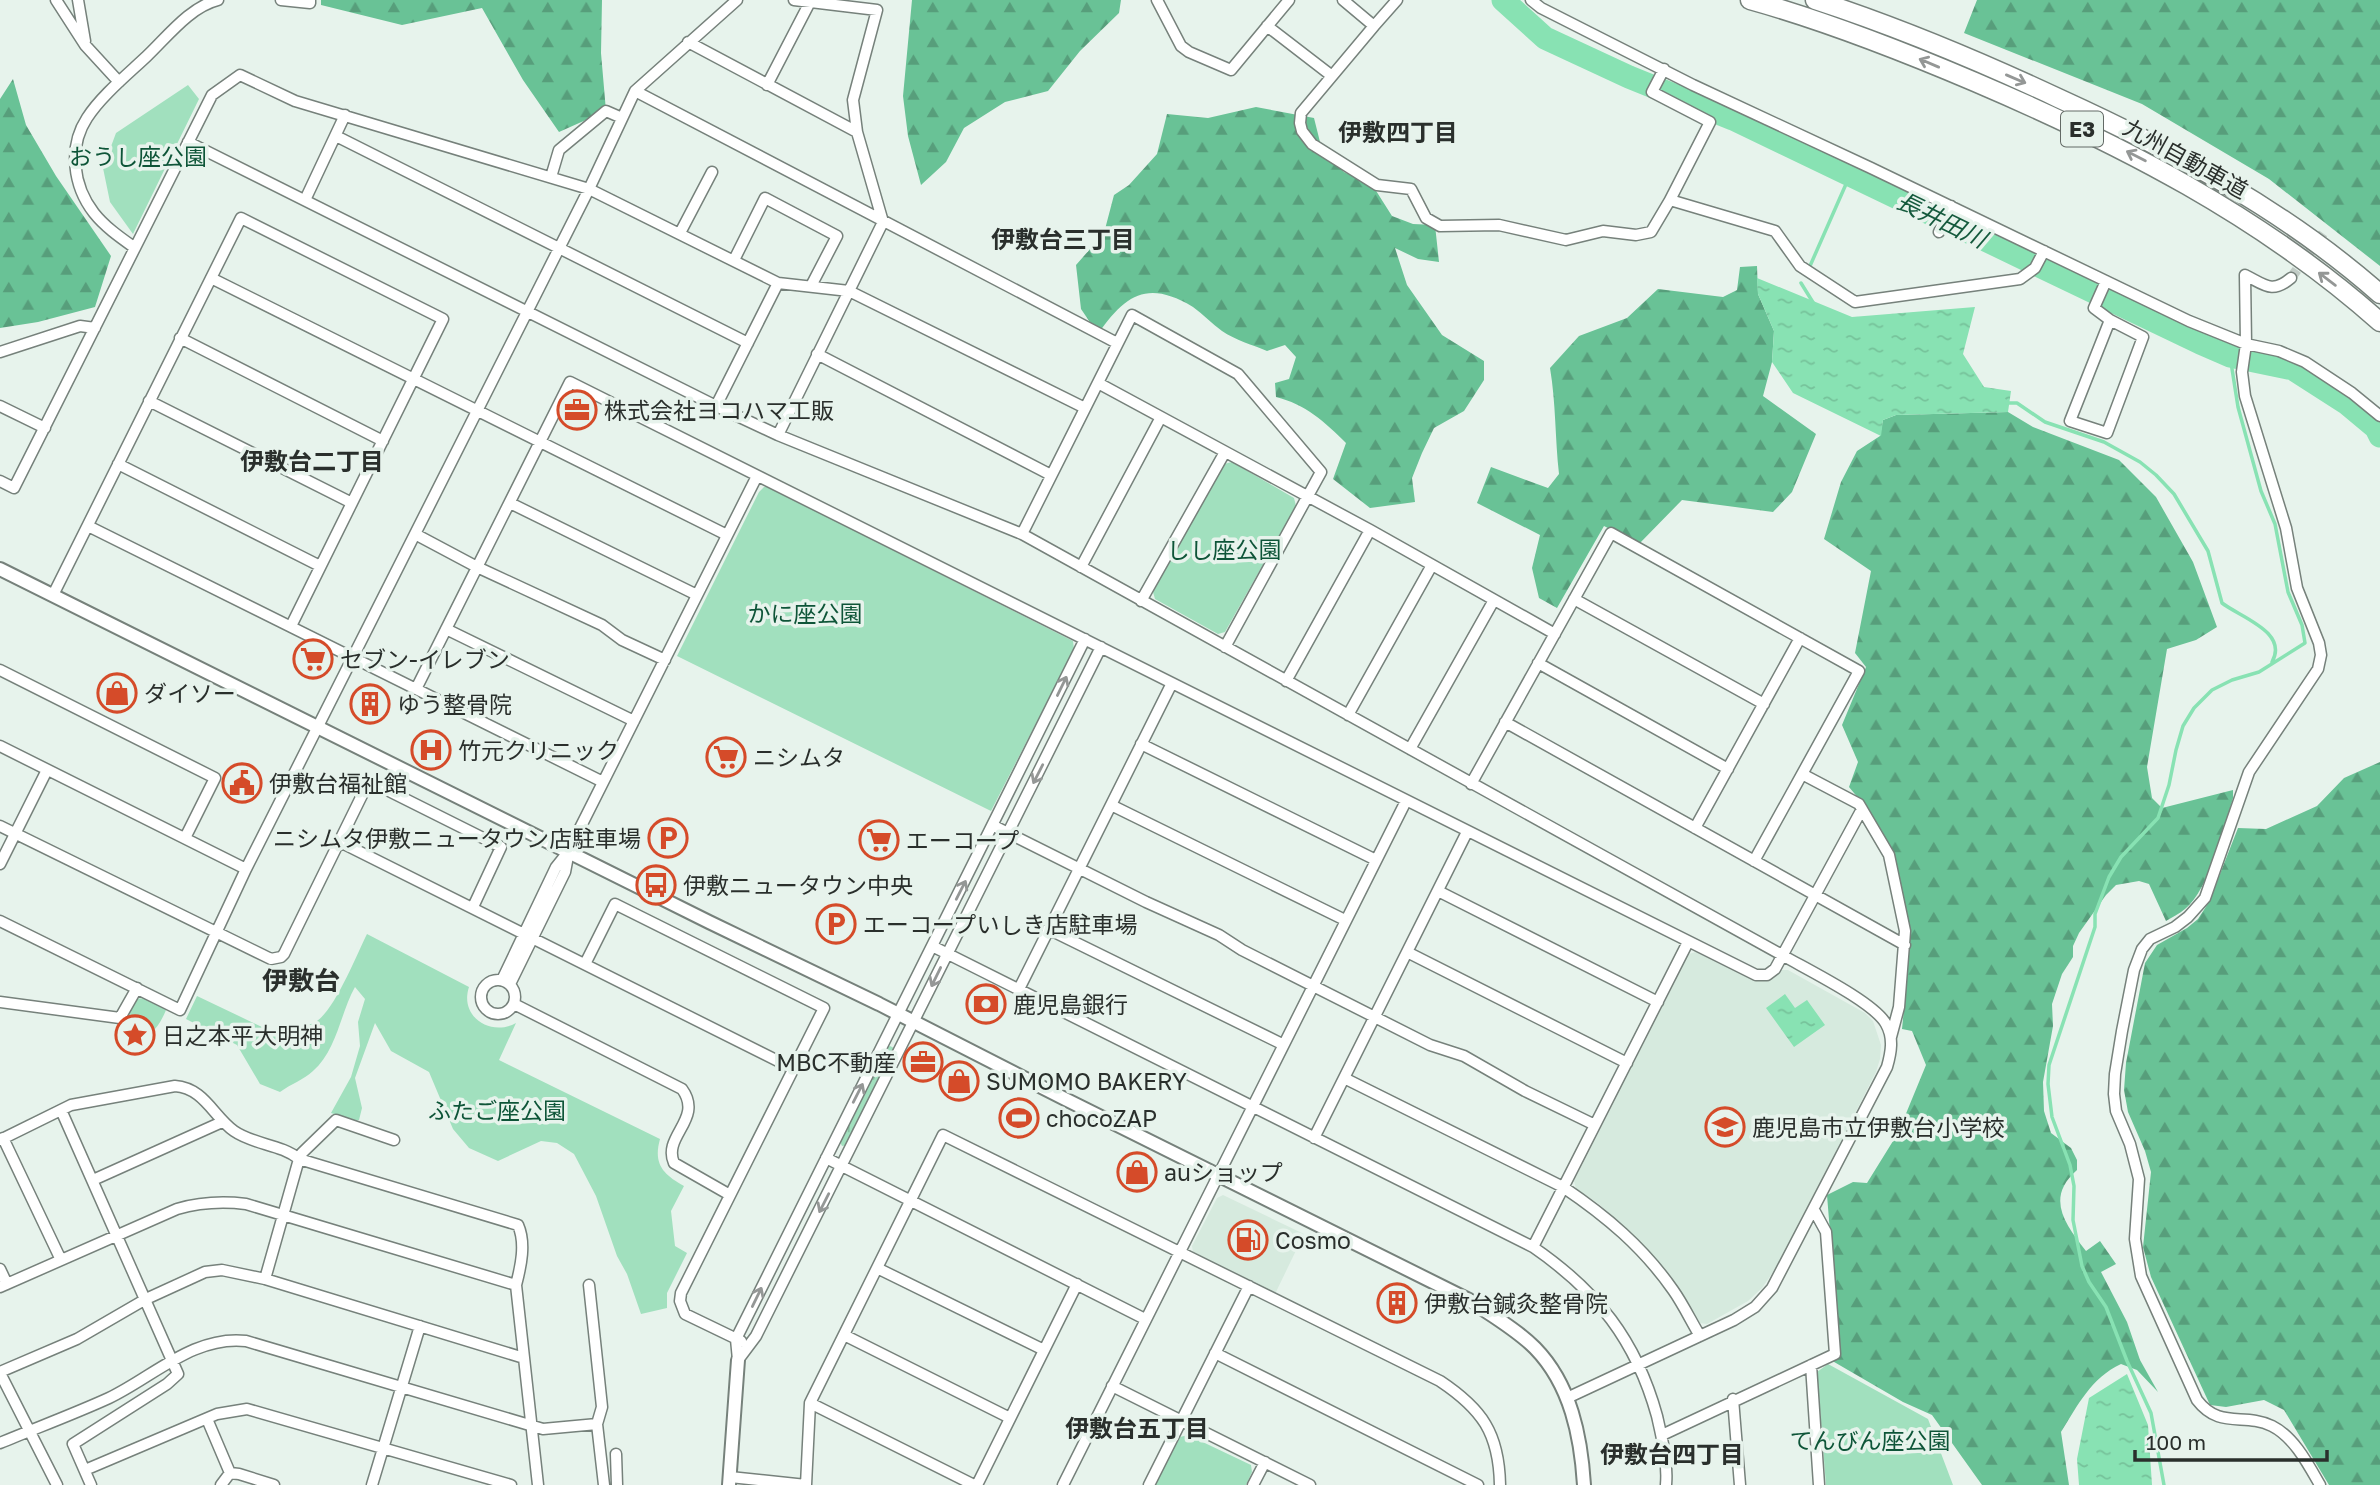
<svg xmlns="http://www.w3.org/2000/svg" width="2380" height="1485" viewBox="0 0 2380 1485" font-family="'Golos Text','Noto Sans JP',sans-serif">
<style>
.built{fill:#d6eade}
.grass{fill:url(#grass-tufts)}
.forest{fill:url(#forest-firs)}
.park{fill:#a1e0be}
.water{fill:url(#water-ripples)}
.lines{fill:none;stroke-linecap:round;stroke-linejoin:round}
.stream{stroke:#88e2b3;stroke-width:3.5}
.river{stroke:#88e2b3;stroke-width:23}
.minor-tunnel{stroke:#c1ccc6;stroke-width:10;stroke-dasharray:10 5;stroke-linecap:butt}
.minor-casing{stroke:#76817b;stroke-width:13}
.tertiary-casing{stroke:#76817b;stroke-width:16}
.motorway-casing{stroke:#76817b;stroke-width:21}
.minor{stroke:#fff;stroke-width:10}
.tertiary{stroke:#fff;stroke-width:12}
.motorway{stroke:#fff;stroke-width:18}
.oneway{stroke:#949796}
.labels{text-anchor:middle;dominant-baseline:central;stroke-width:7;stroke-linejoin:round;paint-order:stroke}
.shield{fill:#e7f3ec;stroke:#636a66;stroke-width:2}
.shield-label{font-size:21px;font-weight:bold;fill:#2a2f2c}
.park-label{font-size:23px;fill:#0e5538;stroke:#e7f3ec}
.street-label{font-size:23px;fill:#2a2f2c;stroke:#e7f3ec}
.poi-label{font-size:23px;fill:#2a2f2c;stroke:#e7f3ec;text-anchor:start}
.neighbourhood-label{font-size:24px;font-weight:bold;fill:#2a2f2c;stroke:#e7f3ec}
.water-label{font-size:24px;font-style:italic;fill:#155a3d;stroke:#e7f3ec}
.quarter-label{font-size:26px;font-weight:bold;fill:#2a2f2c;stroke:#e7f3ec}
</style>
<defs>
<pattern id="grass-tufts" width="24" height="20" patternUnits="userSpaceOnUse" patternTransform="scale(1.75)"><rect width="24" height="20" fill="#a1e0be"/><path d="M3 7l-1-3M5 7V3M7 7l1-3M15 17l-1-3M17 17v-4M19 17l1-3" fill="none" stroke="#8bc0a3"/></pattern>
<pattern id="forest-firs" width="22" height="20" patternUnits="userSpaceOnUse" patternTransform="scale(1.75)"><rect width="22" height="20" fill="#69c296"/><path d="M5 1l3.5 6h-7zM16 11l3.5 6h-7z" fill="#579e7b"/></pattern>
<pattern id="water-ripples" width="26" height="14" patternUnits="userSpaceOnUse" patternTransform="scale(1.75)"><rect width="26" height="14" fill="#88e2b3"/><path d="M2 4q2-2 4 0t4 0M15 11q2-2 4 0t4 0" fill="none" stroke="#76c29a"/></pattern>
</defs>
<rect width="100%" height="100%" fill="#e7f3ec"/>
<path class="built" d="M1696 952 1752 980 1775 977 1781 970H1788L1865 1013 1873 1021 1881 1045 1880 1059 1876 1072 1780 1262 1762 1288 1748 1301 1707 1324 1700 1323 1679 1289 1640 1241 1599 1204 1576 1189 1574 1181 1689 954Z
M1223 1195 1304 1234 1275 1294 1193 1252 1192 1246 1217 1198Z"/>
<path class="grass" d="M890 1046 894 1048 895 1053 849 1145 842 1146 839 1140 885 1047Z"/>
<path class="forest" d="M321 0H602L601 53 606 111 559 132 523 80 482 8 402 25 321 5Z
M912 0H1121L1119 13 1080 51 1048 91 1005 102 964 128 946 162 921 185 908 136 903 96Z
M1977 0H2380V266L2269 179 2142 104 1964 33Z
M13 79 26 125 56 176 111 256 95 307 38 322 0 328V99Z
M1256 107 1314 118 1322 150 1344 172 1373 186 1392 216 1413 224 1435 225 1439 262 1418 259 1395 248 1407 285 1442 335 1484 361V380L1464 411 1434 428 1422 453 1412 478 1415 502 1370 508 1333 479 1346 443C1325 422 1305 404 1276 397L1275 383 1289 379 1296 357 1285 345 1267 351C1253 345 1235 340 1222 331 1212 324 1203 314 1193 307 1148 280 1126 294 1098 334L1081 309 1076 265 1104 233 1114 195 1129 185 1157 154 1167 114 1208 118Z
M1757 266 1758 294 1774 331 1772 362 1763 396 1816 434 1792 492 1773 512 1682 500 1639 544 1604 526 1557 608 1539 598 1532 568 1540 535 1477 503 1491 467 1548 488 1559 474C1555 439 1556 403 1550 368L1579 336 1627 318 1658 289 1723 297 1737 290 1740 267Z
M2008 412 2033 427 2119 460 2156 497 2193 562 2217 627 2196 640 2167 649 2147 767 2152 798 2162 808 2233 790V798C2224 828 2209 890 2185 909 2179 914 2172 917 2166 921L2149 884 2139 881 2116 885 2106 895 2079 933 2073 946V957L2062 974 2052 1004 2053 1026 2043 1082 2044 1111 2051 1133 2071 1148 2077 1160V1170C2045 1198 2065 1224 2086 1251L2100 1241 2116 1264 2101 1272 2127 1322 2140 1360 2158 1392 2137 1370 2121 1364C2091 1378 2078 1405 2061 1432L2069 1485H1982L1932 1415 1903 1402 1829 1359 1837 1319 1827 1195 1853 1182 1867 1183 1898 1133 1926 1065 1912 1031 1902 1029C1908 970 1910 914 1893 856 1885 830 1866 807 1849 787L1858 762 1842 725 1866 667 1855 653 1871 571 1824 539 1841 482 1857 451 1880 436 1883 420 1896 415Z
M2380 762V1485H2329L2284 1410 2264 1400 2226 1407 2210 1405 2151 1277 2143 1247 2151 1172 2145 1151 2128 1112 2124 1090 2126 1063 2145 963 2157 945 2187 928 2198 919 2209 902 2238 828 2266 829 2317 806 2344 778Z"/>
<path class="park" d="M188 85 199 99 133 234 110 202 103 168 116 133Z
M1232 462 1294 498 1296 506 1225 632 1218 634 1155 599 1153 592 1224 464Z
M764 487H768L1073 641 1074 649 991 811 677 656 759 492Z
M367 934 469 987C459 1017 491 1037 516 1023L499 1060 660 1139C653 1164 663 1174 684 1186L671 1211 675 1246 687 1253 667 1293V1308L641 1314 627 1274 617 1256 596 1196 574 1154 557 1143 541 1141 498 1161 469 1148 453 1129 429 1072 391 1051 375 1023 355 1078 362 1108 359 1120 355 1121 331 1113 351 1077 360 1046 358 1022 365 999 355 987C340 1014 337 1050 313 1071 303 1080 291 1084 280 1092L260 1084 237 1045 186 1019 197 996 262 1027C279 1031 302 1030 317 1021 335 1009 357 954 367 934Z
M144 998 166 1010C156 1034 145 1042 119 1036L136 999Z
M1828 1364 1928 1419 1953 1485H1826L1817 1372Z
M1188 1435 1251 1465 1252 1472 1246 1485H1155L1180 1437Z"/>
<path class="water" d="M1757 278 1852 317 1975 307 1963 354 1984 387 2011 391 2008 412 1896 415 1883 420 1881 436 1793 393 1772 362 1774 331 1758 294Z
M1785 994 1795 1008 1807 1000 1825 1025 1794 1047 1766 1008Z
M2127 1374 2148 1425 2152 1485H2079L2077 1459 2089 1398Z"/>
<g class="lines">
<path class="stream" d="M1810 266 1850 175
M1801 283 1814 304
M2007 403H2017L2045 422 2104 442 2140 462 2156 475 2174 494 2208 551 2222 603C2240 617 2289 632 2272 662
M2164 1485 2151 1413 2127 1361 2106 1307 2089 1282 2082 1266 2073 1220 2074 1186 2070 1165 2052 1117 2048 1084 2049 1065 2095 927V914L2109 877 2121 857 2158 818 2169 785 2176 750 2183 726 2194 708 2212 690 2232 680 2259 672 2305 643 2302 625 2288 592 2275 524 2261 491 2238 407 2230 356"/>
<path class="river" d="M1503 0 1545 38 1629 77 1733 119 2200 343 2230 356 2293 369 2346 403 2376 428 2380 436"/>
<path class="minor-tunnel" d="M2291 278 2324 232"/>
<g class="minor-casing">
<path id="minor" d="M56 0 85 45 119 82
M78 0 85 41
M281 0 310 3V0
M1157 0 1181 46 1189 52 1231 70 1289 0
M1343 0 1374 26 1397 0
M1531 0 1541 8 1693 85 1871 168 2189 321 2246 344 2279 351 2305 362 2352 393 2380 416
M1267 26 1332 76
M1374 26 1301 113 1300 123 1302 131 1312 144 1377 185 1411 189 1426 218 1440 226 1499 225 1566 240 1603 231 1636 235 1651 232 1670 200 1775 231 1800 266 1855 302 2020 279 2035 268 2044 251
M688 42 857 132
M1664 69 1652 92 1710 122 1670 200
M767 85 810 2
M635 91 1117 343
M336 136 748 343
M188 142 716 406 778 435 1022 534 1782 955C1806 969 1874 1002 1886 1024 1894 1038 1891 1053 1887 1067L1772 1288 1755 1307 1734 1320 1567 1398
M551 177 559 150 606 111 622 118
M305 200 345 115
M1939 232 1951 206
M680 233 712 172
M135 248C121 238 105 227 94 213 73 186 68 147 87 118 101 96 128 74 147 56 168 36 190 7 218 0
M734 260 765 198 837 236 811 286
M211 278 727 535
M2291 278C2272 294 2265 285 2245 275L2246 344 2242 372 2245 396 2286 528 2297 588 2319 643 2321 655 2318 669 2249 772 2205 898 2188 917 2175 927 2150 939 2142 949 2134 970 2122 1031 2115 1074 2114 1094 2116 1111 2130 1144 2139 1179 2135 1239 2141 1276 2197 1400C2220 1430 2244 1412 2272 1426 2294 1437 2308 1464 2320 1485
M2106 281 2094 308 2110 320 2070 421 2107 433 2143 337 2110 320
M180 338 383 441
M0 352 80 326 95 328
M817 354 1051 475
M1098 383 1370 530 1555 634
M149 401 352 503
M0 406 45 428
M716 406 778 283
M778 435 883 222 857 132 853 100 877 10 794 0
M118 464 320 566
M0 481 14 488 212 95 240 75 295 101 589 189 778 283 849 291 1085 408
M510 503 697 595
M88 526 603 782
M415 534 477 567 602 625 622 640 665 660
M1022 534 1132 315 1238 374 1321 472 1225 647
M1081 567 1161 417
M53 595 241 218 443 319 291 626
M1574 599 1764 704
M1141 601 1225 452
M446 629 634 721
M1538 663 1728 769
M0 670 215 778 185 838
M1286 681 1370 530
M416 689 570 382 1756 975H1767L1775 969 1862 809
M1348 715 1432 565
M1505 722 1905 945
M1141 744 1376 860
M0 746 246 869
M1410 749 1494 600
M1802 774 1859 804 1889 855 1905 931 1899 1007 1891 1037
M1471 784 1611 533 1859 671 1754 861
M1111 805 1345 920
M0 826 271 959 281 957 284 954 369 781 501 847 473 907
M994 826 1146 902 1219 935 1242 950 1430 1045 1464 1056 1525 1091 1595 1125
M1695 828 1800 638
M340 842 794 1069
M0 864 47 770
M1438 891 1658 1002
M0 921 180 1010 246 869 589 189 635 91 737 0
M1048 929 1282 1044
M932 946 1533 1247C1597 1291 1636 1340 1657 1416 1662 1438 1668 1462 1666 1485
M1407 952 1627 1063
M585 964 615 904 824 1008 681 1293 680 1301 685 1314 741 1341
M481 997a17 17 0 1 1 34 0a17 17 0 1 1-34 0Z
M502 980 556 867 568 852 757 476
M510 984 565 872 568 856
M1019 989 1172 683
M0 1002 120 1018 137 988
M514 1004 682 1089C704 1119 662 1136 674 1163L730 1195
M1344 1078 1563 1187C1606 1216 1643 1247 1673 1290 1683 1304 1691 1321 1700 1336
M61 1110 178 1374 167 1384 73 1444 91 1485
M3 1138 61 1260
M1314 1138 1467 832
M0 1140 71 1105 175 1086C204 1088 213 1116 234 1131 254 1145 281 1144 299 1159L302 1153 336 1120 394 1140
M826 1158 1145 1319
M93 1180 222 1122
M1533 1247 1688 942
M877 1268 1044 1350
M0 1269 7 1284
M265 1279 299 1159 518 1225C526 1243 521 1266 516 1285L538 1485
M589 1285 602 1407 597 1424 604 1485
M0 1287 177 1209C201 1202 221 1201 246 1204L516 1285
M844 1335 1010 1418
M1215 1353 1478 1485
M738 1360 736 1339 1085 639
M738 1360 756 1336 1101 647
M1811 1365 1819 1485
M0 1372 77 1339 146 1299 205 1272 222 1270 265 1279 524 1358
M0 1373 57 1485
M1112 1386 1310 1485
M1733 1399 1740 1485
M810 1403 974 1485
M207 1419 230 1473
M1662 1435 1835 1354 1826 1232 1814 1210
M0 1443C36 1428 74 1414 109 1398 153 1377 194 1335 246 1341L543 1429 597 1424
M616 1454 617 1485
M85 1470 217 1414 247 1409 511 1485
M730 1477 806 1485
M221 1485 230 1473 239 1474 274 1485
M372 1485 420 1326
M806 1485 810 1403 943 1135 1440 1381C1482 1409 1499 1433 1500 1485
M977 1485 1077 1284
M1063 1485 1406 801
M1149 1485 1249 1286
M1253 1485 1265 1462"/>
</g>
<g class="tertiary-casing">
<path id="tertiary" d="M0 569 709 922 879 1004 1065 1099 1469 1300C1491 1315 1516 1329 1535 1348 1571 1385 1581 1437 1584 1485
M729 1485 738 1360"/>
</g>
<g class="motorway-casing">
<path id="motorway" d="M1750 0C1826 21 1902 51 1975 82 2120 144 2261 216 2380 322
M1815 0C1898 27 1979 61 2058 98 2172 150 2285 210 2380 294"/>
</g>
<use href="#minor" class="minor"/>
<use href="#tertiary" class="tertiary"/>
<use href="#motorway" class="motorway"/>
</g>
<defs><path id="oneway-shaft" d="M-6 0H5M1.5-3L5.5 0L1.5 3" fill="none" stroke-width="1.6" stroke-linecap="round" stroke-linejoin="round" transform="scale(1.75)"/></defs>
<g class="oneway">
<use href="#oneway-shaft" transform="translate(1929 63) rotate(-157)"/>
<use href="#oneway-shaft" transform="translate(2016 79) rotate(23)"/>
<use href="#oneway-shaft" transform="translate(2136 156) rotate(-153)"/>
<use href="#oneway-shaft" transform="translate(2327 279) rotate(-143)"/>
<use href="#oneway-shaft" transform="translate(1062 686) rotate(-64)"/>
<use href="#oneway-shaft" transform="translate(1038 774) rotate(117)"/>
<use href="#oneway-shaft" transform="translate(961 890) rotate(-63)"/>
<use href="#oneway-shaft" transform="translate(936 977) rotate(116)"/>
<use href="#oneway-shaft" transform="translate(858 1093) rotate(-63)"/>
<use href="#oneway-shaft" transform="translate(824 1203) rotate(117)"/>
<use href="#oneway-shaft" transform="translate(757 1297) rotate(-64)"/>
</g>
<defs>
<g id="office-ring" transform="scale(2.0125)"><circle r="9.5" fill="#e7f3ec" stroke="#d54b29" stroke-width="1.5"/><path d="M-6-3h4V-5.5h4V-3h4V5H-6ZM-1-4.5V-3h2v-1.5ZM-6 0V1H6V0Z" fill="#d54b29"/></g>
<g id="supermarket-ring" transform="scale(2.0125)"><circle r="9.5" fill="#e7f3ec" stroke="#d54b29" stroke-width="1.5"/><path d="M-6-5.5h2.5l.6 2H6L4.5 2H-2.5L-4.4-4H-6ZM-1.5 3.2a1.3 1.3 0 1 0 .1 0ZM3 3.2a1.3 1.3 0 1 0 .1 0Z" fill="#d54b29"/></g>
<g id="shop-ring" transform="scale(2.0125)"><circle r="9.5" fill="#e7f3ec" stroke="#d54b29" stroke-width="1.5"/><path d="M-5-2.5h2.3a2.7 3.5 0 0 1 5.4 0H5L5.5 6h-11ZM-1.5-2.5h3a1.5 2.3 0 0 0-3 0Z" fill="#d54b29"/></g>
<g id="building-ring" transform="scale(2.0125)"><circle r="9.5" fill="#e7f3ec" stroke="#d54b29" stroke-width="1.5"/><path d="M-4-6H4V6H1V3H-1V6H-4ZM-2.5-4.3h1.7v1.8h-1.7ZM.8-4.3h1.7v1.8H.8ZM-2.5-1h1.7V.8h-1.7ZM.8-1h1.7V.8H.8Z" fill="#d54b29"/></g>
<g id="hospital-ring" transform="scale(2.0125)"><circle r="9.5" fill="#e7f3ec" stroke="#d54b29" stroke-width="1.5"/><path d="M-5-5h3v3.5h4V-5h3V5h-3V1.5h-4V5h-3Z" fill="#d54b29"/></g>
<g id="civic-ring" transform="scale(2.0125)"><circle r="9.5" fill="#e7f3ec" stroke="#d54b29" stroke-width="1.5"/><path d="M-.6-6.5H3V-4.5H.6V-3L4-1V1h2V6H-6V1h2V-1L-.6-3ZM-1.2 2.5V6h2.4V2.5Z" fill="#d54b29"/></g>
<g id="parking-ring" transform="scale(2.0125)"><circle r="9.5" fill="#e7f3ec" stroke="#d54b29" stroke-width="1.5"/><path d="M-3.5-5.5H1a3.5 3.5 0 0 1 0 7H-1V5.5H-3.5ZM-1-3.4V-.6H.8a1.4 1.4 0 0 0 0-2.8Z" fill="#d54b29"/></g>
<g id="bus-ring" transform="scale(2.0125)"><circle r="9.5" fill="#e7f3ec" stroke="#d54b29" stroke-width="1.5"/><path d="M-5-6H5V4H4V6H2V4H-2V6H-4V4H-5ZM-3.5-4V0h7V-4ZM-3.5 1.2v1.5H-2V1.2ZM2 1.2v1.5H3.5V1.2Z" fill="#d54b29"/></g>
<g id="bank-ring" transform="scale(2.0125)"><circle r="9.5" fill="#e7f3ec" stroke="#d54b29" stroke-width="1.5"/><path d="M-6-4H6V4H-6ZM0-2.3a2.3 2.3 0 1 0 0 4.6a2.3 2.3 0 1 0 0-4.6Z" fill="#d54b29"/></g>
<g id="sight-ring" transform="scale(2.0125)"><circle r="9.5" fill="#e7f3ec" stroke="#d54b29" stroke-width="1.5"/><path d="M0-6L1.8-2.2L6-1.7L2.9 1.2L3.7 5.4L0 3.3L-3.7 5.4L-2.9 1.2L-6-1.7L-1.8-2.2Z" fill="#d54b29"/></g>
<g id="stadium-ring" transform="scale(2.0125)"><circle r="9.5" fill="#e7f3ec" stroke="#d54b29" stroke-width="1.5"/><path d="M0-5a6.5 5 0 1 0 0 10a6.5 5 0 1 0 0-10ZM-3.5-1.8h7v3.6h-7Z" fill="#d54b29"/></g>
<g id="school-ring" transform="scale(2.0125)"><circle r="9.5" fill="#e7f3ec" stroke="#d54b29" stroke-width="1.5"/><path d="M0-5L7-2L0 1L-7-2ZM-4 1L0 2.5L4 1V4Q0 6-4 4Z" fill="#d54b29"/></g>
<g id="fuel-ring" transform="scale(2.0125)"><circle r="9.5" fill="#e7f3ec" stroke="#d54b29" stroke-width="1.5"/><path d="M-5.5-6h7V0h2V4h1.3V-2.5L3-4.5l.8-.8L6-3V5H2.5V1h-1V6h-7ZM-4.2-4.7v3.2H.2V-4.7Z" fill="#d54b29"/></g>
</defs>
<g fill-rule="evenodd">
<use href="#office-ring" x="577" y="410"/>
<use href="#supermarket-ring" x="313" y="659"/>
<use href="#shop-ring" x="117" y="693"/>
<use href="#building-ring" x="370" y="704"/>
<use href="#hospital-ring" x="431" y="750"/>
<use href="#supermarket-ring" x="726" y="757"/>
<use href="#civic-ring" x="242" y="783"/>
<use href="#parking-ring" x="668" y="838"/>
<use href="#supermarket-ring" x="879" y="840"/>
<use href="#bus-ring" x="656" y="885"/>
<use href="#parking-ring" x="836" y="924"/>
<use href="#bank-ring" x="986" y="1004"/>
<use href="#sight-ring" x="135" y="1035"/>
<use href="#office-ring" x="923" y="1062"/>
<use href="#shop-ring" x="959" y="1081"/>
<use href="#stadium-ring" x="1019" y="1118"/>
<use href="#school-ring" x="1725" y="1127"/>
<use href="#shop-ring" x="1137" y="1172"/>
<use href="#fuel-ring" x="1248" y="1240"/>
<use href="#building-ring" x="1397" y="1303"/>
</g>
<g class="labels">
<rect class="shield" x="2061" y="111.5" width="42" height="35" rx="5"/>
<g class="shield-label">
<text x="2082" y="129">E3</text>
</g>
<g class="park-label">
<text x="138" y="156">おうし座公園</text>
<text x="1224" y="549">しし座公園</text>
<text x="805" y="613">かに座公園</text>
<text x="497" y="1110">ふたご座公園</text>
<text x="1870" y="1440">てんびん座公園</text>
</g>
<g class="street-label">
<text transform="translate(2186 158) rotate(29)">九州自動車道</text>
</g>
<g class="poi-label">
<text x="604" y="410">株式会社ヨコハマ工販</text>
<text x="340" y="659">セブン-イレブン</text>
<text x="144" y="693">ダイソー</text>
<text x="397" y="704">ゆう整骨院</text>
<text x="458" y="750">竹元クリニック</text>
<text x="753" y="757">ニシムタ</text>
<text x="269" y="783">伊敷台福祉館</text>
<text x="641" y="838" text-anchor="end">ニシムタ伊敷ニュータウン店駐車場</text>
<text x="906" y="840">エーコープ</text>
<text x="683" y="885">伊敷ニュータウン中央</text>
<text x="863" y="924">エーコープいしき店駐車場</text>
<text x="1013" y="1004">鹿児島銀行</text>
<text x="162" y="1035">日之本平大明神</text>
<text x="896" y="1062" text-anchor="end">MBC不動産</text>
<text x="986" y="1081">SUMOMO BAKERY</text>
<text x="1046" y="1118">chocoZAP</text>
<text x="1752" y="1127">鹿児島市立伊敷台小学校</text>
<text x="1164" y="1172">auショップ</text>
<text x="1275" y="1240">Cosmo</text>
<text x="1424" y="1303">伊敷台鍼灸整骨院</text>
</g>
<g class="neighbourhood-label">
<text x="1398" y="131">伊敷四丁目</text>
<text x="1063" y="238">伊敷台三丁目</text>
<text x="312" y="460">伊敷台二丁目</text>
<text x="1137" y="1427">伊敷台五丁目</text>
<text x="1672" y="1453">伊敷台四丁目</text>
</g>
<g class="water-label">
<text transform="translate(1942 219) rotate(26)">長井田川</text>
</g>
<g class="quarter-label">
<text x="301" y="980">伊敷台</text>
</g>
</g>
<path d="M2135 1450v10h192v-10" fill="none" stroke="#2a2f2c" stroke-width="3.5"/>
<text x="2146" y="1450" font-size="21" fill="#2a2f2c" stroke="#e7f3ec" stroke-width="5" paint-order="stroke">100 m</text>
</svg>
